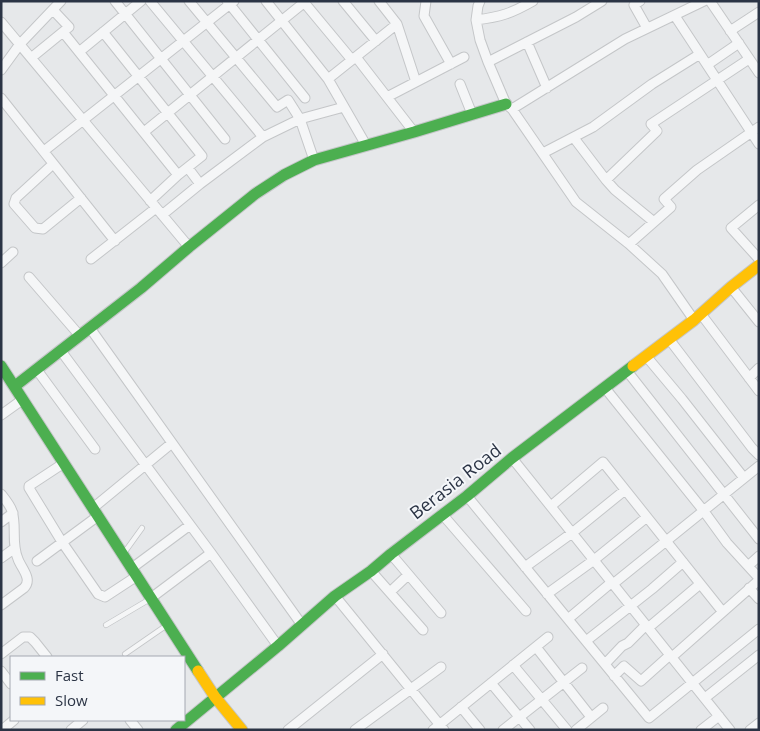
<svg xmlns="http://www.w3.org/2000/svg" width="760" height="731" viewBox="0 0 760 731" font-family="'Open Sans',sans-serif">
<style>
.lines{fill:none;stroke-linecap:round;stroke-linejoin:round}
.lane-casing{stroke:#c4c6c8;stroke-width:6}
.street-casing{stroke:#c4c6c8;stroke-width:11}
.fast-casing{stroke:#c4c6c8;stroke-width:13}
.slow-casing{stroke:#c4c6c8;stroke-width:13}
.lane{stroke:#f5f6f7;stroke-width:4.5}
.street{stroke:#f5f6f7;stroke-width:9}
.fast{stroke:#4caf50;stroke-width:11}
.slow{stroke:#ffc107;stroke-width:11}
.labels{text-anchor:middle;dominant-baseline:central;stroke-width:4;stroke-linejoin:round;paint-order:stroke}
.street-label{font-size:18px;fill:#2b3445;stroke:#f4f6f9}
</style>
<rect width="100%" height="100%" fill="#e6e8ea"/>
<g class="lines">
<g class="lane-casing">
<path id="lane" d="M124 553 142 528
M106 625 150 599
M125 654 167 625"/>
</g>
<g class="street-casing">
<path id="street" d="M115 1 225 139
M150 1 263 137
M189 1 277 107 288 100 300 119 314 160
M227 1 305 98
M266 1 328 79 366 145
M303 1 352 60
M343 1 376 41
M379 1 397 24 416 82
M426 1 424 16 451 64
M480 1 478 6 476 20 480 40 488 62 506 104 512 109 576 202 629 244 662 274 694 320
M640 1 634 5 647 28
M710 1 759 73
M675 16 759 144
M476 20C501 17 512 13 533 1
M1 22 189 247
M730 31 759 12
M63 32 178 175
M103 32 202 156 178 175 150 201
M527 42 547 88
M79 52 141 1
M356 57 414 132
M31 58 69 27 53 10
M488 62 576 17 602 1
M707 65 739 43
M1 70 20 44 61 1
M328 79 397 24
M460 84 472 114
M387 97 464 57
M1 98 115 241
M512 109 625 39 704 1
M144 132 306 1
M574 138 606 180 615 190 654 222
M44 151 234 1
M543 153 593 127 652 84 700 54
M53 164 16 198 14 204 35 228 43 229 81 198
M188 168 200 184
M606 180 657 131 651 124 749 59
M759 205 731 228 759 259
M162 215 200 184 263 137 300 119 344 107
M629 244 671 207 664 199 697 170 759 127
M91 259 156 208
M1 263 13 252
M29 277 80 336
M731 287 759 322
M701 314 759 391
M90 328 302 625
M669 339 752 448 759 455
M61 351 211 553 278 646
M646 356 682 399 744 478
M37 370 95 449
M627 371 759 539
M749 378 759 368
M605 388 703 510 727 543 759 578
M1 415 22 400
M512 458 730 730
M64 463 29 486V488L62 542 98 594 105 597 137 576
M1 494C5 499 10 505 12 511 17 526 11 544 18 559 21 568 33 579 24 588L1 605
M467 496 649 718 759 629
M551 506 603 462 722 611
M93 508 172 443
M442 514 526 611
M1 522 13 513
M391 554 441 613
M1 558 15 548
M37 561 98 516
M748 566 759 556
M525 567 572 533 625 490
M132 568 190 525
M371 571 423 630
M613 584 759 466
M749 588 759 599
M390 592 408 575
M547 594 594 560 647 517
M335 596 444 730
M151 598 211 553
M568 619 612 582
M648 628 700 584
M586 641 652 589 683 562
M536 647 591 717
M1 654 23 637H30L35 642 47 657
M672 657 759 580
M605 664 622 646 628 643 646 625
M513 665 567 730
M1 671 11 684
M614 676 624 666 641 681 670 655
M491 683 530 730
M705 698 759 655
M461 707 480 730
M130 720 138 730
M2 730 14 720
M71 730 83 720
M288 730 383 654
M355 730 441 667
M433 730 548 637
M503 730 582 668
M576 730 603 708
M701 730 719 716
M750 730 759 723"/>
</g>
<g class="fast-casing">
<path id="fast" d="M1 366 198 671
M15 386 141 288 189 247 255 194 284 175 314 160 414 132 506 104
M176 730 278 646 335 596 371 571 391 554 467 496 512 458 633 366"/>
</g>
<g class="slow-casing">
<path id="slow" d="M633 366 694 320 731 287 759 265
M198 671 215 697 242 730"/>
</g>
<use href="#lane" class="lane"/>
<use href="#street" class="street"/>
<use href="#fast" class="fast"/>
<use href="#slow" class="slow"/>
</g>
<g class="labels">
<g class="street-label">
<text transform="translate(455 481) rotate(-38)">Berasia Road</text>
</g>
</g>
<rect width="760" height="731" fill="none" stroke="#2b3445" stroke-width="5"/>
<rect x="10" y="656" width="175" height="65" fill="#f4f6f9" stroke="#a4a8b1"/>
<rect x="20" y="672" width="25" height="8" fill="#4caf50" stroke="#a4a8b1"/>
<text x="55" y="681" font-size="15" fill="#2b3445">Fast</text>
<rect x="20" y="697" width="25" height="8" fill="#ffc107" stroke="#a4a8b1"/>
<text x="55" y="706" font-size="15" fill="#2b3445">Slow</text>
</svg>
